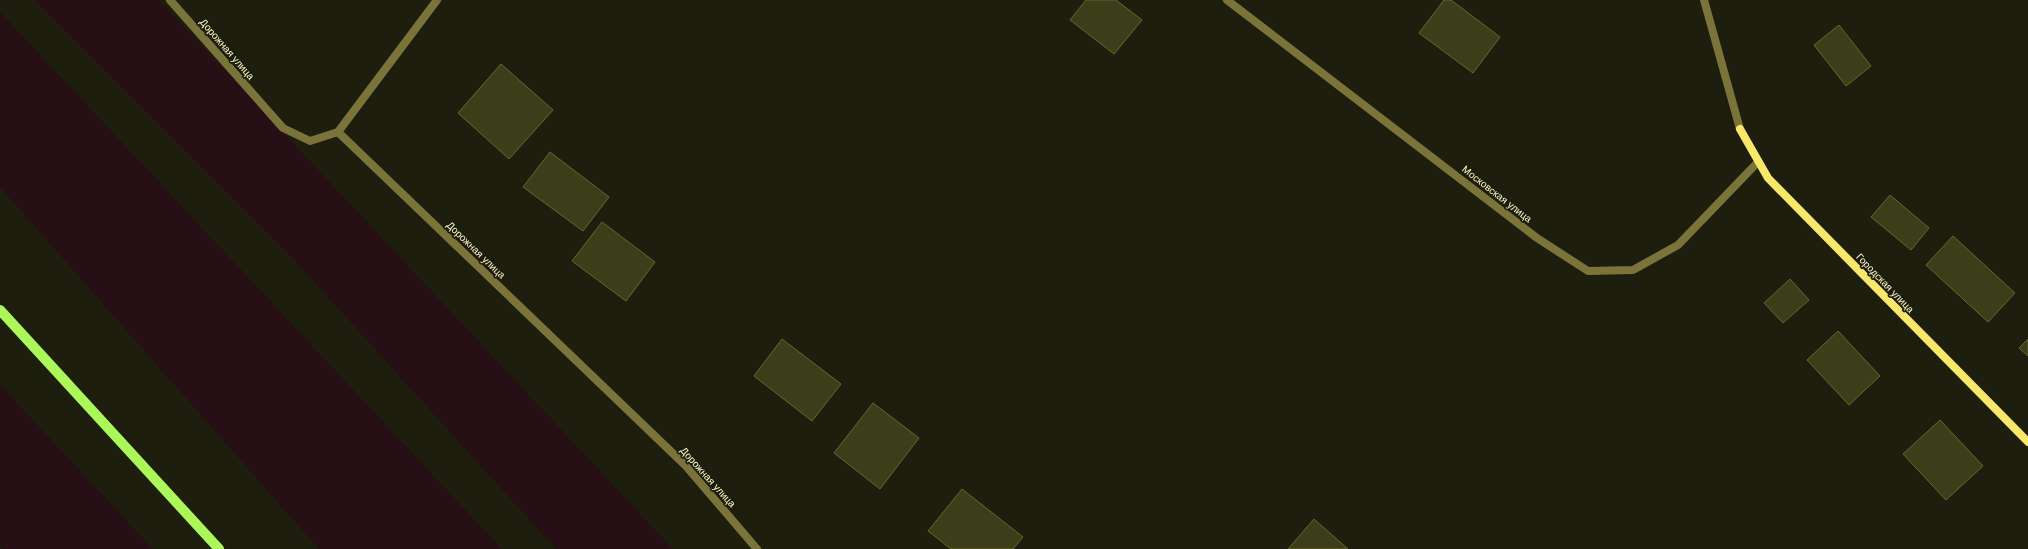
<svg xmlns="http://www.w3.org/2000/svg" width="2028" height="549" viewBox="0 0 2028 549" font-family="Helvetica,sans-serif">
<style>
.green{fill:#271015}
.building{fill:#3c3e1a;stroke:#66692d}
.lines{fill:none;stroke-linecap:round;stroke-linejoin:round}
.street{stroke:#7b743a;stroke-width:8}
.secondary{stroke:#f8e768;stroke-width:8}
.primary{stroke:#abf759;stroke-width:10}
.labels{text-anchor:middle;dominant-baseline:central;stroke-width:3.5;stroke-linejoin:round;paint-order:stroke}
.street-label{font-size:10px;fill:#fdfbcc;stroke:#1d1e0d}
</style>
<rect width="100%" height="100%" fill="#1d1e0d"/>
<path class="green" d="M34 0H159L673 549H556L299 265Z
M0 12 502 549H319L0 187Z
M0 385 153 549H3L0 546Z"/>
<path class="building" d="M1086 0H1116L1142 20 1114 54 1070 20Z
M1444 0H1451L1500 37 1473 73 1419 33Z
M1839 25 1871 66 1846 86 1814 45Z
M501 64 553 110 509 159 458 113Z
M550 152 609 197 583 231 523 187Z
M1890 195 1929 228 1911 250 1871 217Z
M602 222 655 262 626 301 572 261Z
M1953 236 2015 293 1988 322 1926 265Z
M1790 279 1809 300 1783 323 1764 303Z
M1838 331 1880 376 1849 405 1807 360Z
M782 339 841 384 812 421 754 376Z
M2028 339V356L2019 348Z
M873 403 919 438 880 489 834 453Z
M1940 420 1983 466 1946 500 1903 454Z
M962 489 1023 537 1013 549H951L928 531Z
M1314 519 1348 549H1288Z"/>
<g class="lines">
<path class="street" d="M170 0 283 128 310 141 338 132 685 465 757 549
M1227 0 1537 238 1588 271 1633 270 1678 245 1758 162
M1704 0 1740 129
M338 132 437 0"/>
<path class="secondary" d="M1740 129 1768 178 2028 442"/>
<path class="primary" d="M0 310 219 549"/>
</g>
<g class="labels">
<g class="street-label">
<text transform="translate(227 49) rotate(49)">Дорожная улица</text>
<text transform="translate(1497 194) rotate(38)">Московская улица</text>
<text transform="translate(476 250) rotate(44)">Дорожная улица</text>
<text transform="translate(1885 283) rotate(46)">Городская улица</text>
<text transform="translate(708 477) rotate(48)">Дорожная улица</text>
</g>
</g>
</svg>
